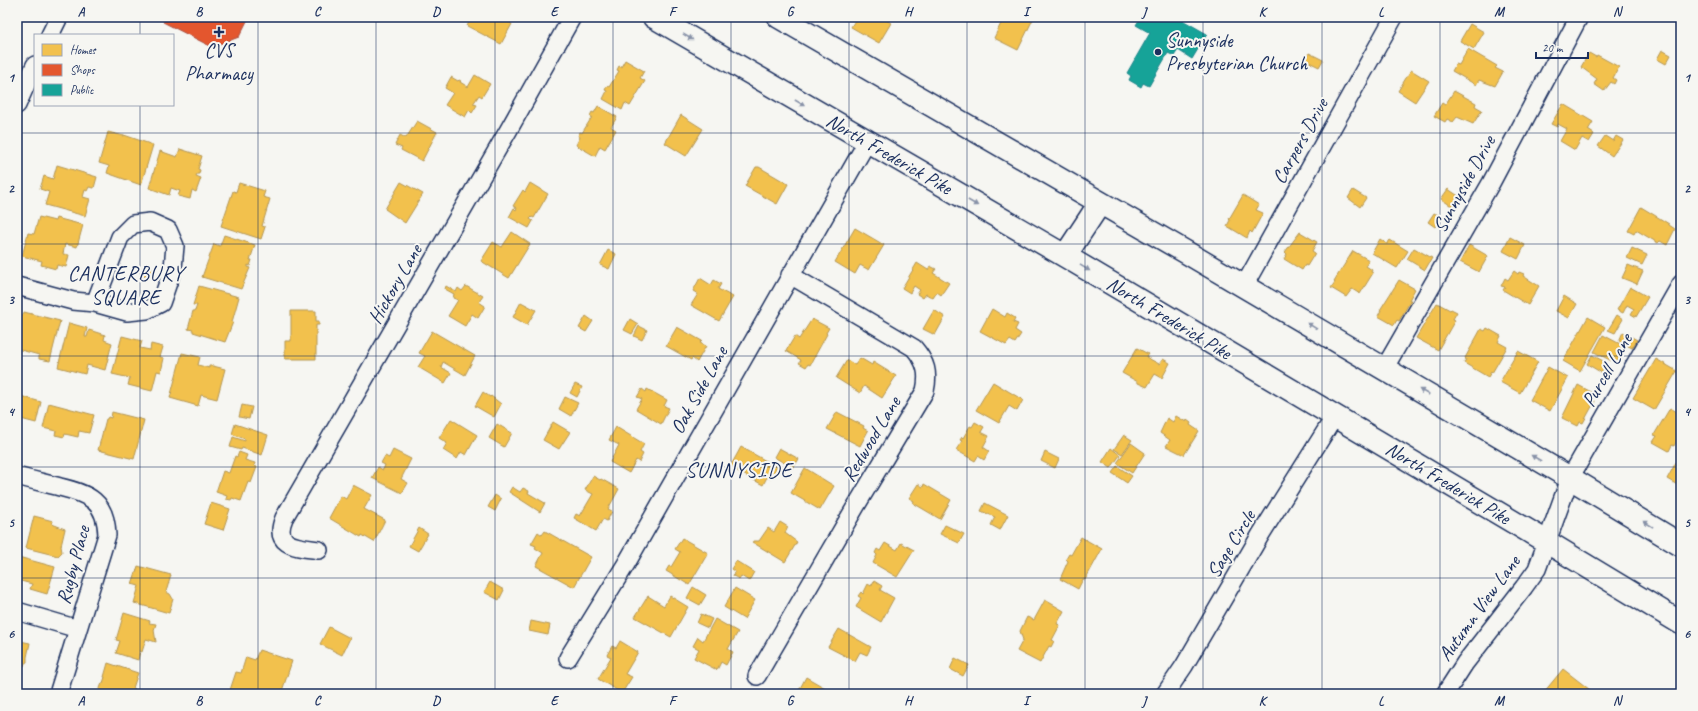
<svg xmlns="http://www.w3.org/2000/svg" width="1698" height="711" viewBox="0 0 1698 711" font-family="Caveat,sans-serif">
<style>
.homes{fill:#f2c14e;stroke:#b29553}
.shops{fill:#e4572e;stroke:#a84b3c}
.public{fill:#17a398;stroke:#188087}
.lines{fill:none;stroke-linecap:round;stroke-linejoin:round}
.minor-casing{stroke:#1b2f5e;stroke-width:20}
.primary-casing{stroke:#1b2f5e;stroke-width:25}
.minor{stroke:#f6f6f2;stroke-width:17}
.primary{stroke:#f6f6f2;stroke-width:22}
.oneway{fill:#8892a8}
.grid{fill:none;stroke:#1b2f5e;stroke-width:1;stroke-opacity:0.55}
.poi-dot{fill:#1b2f5e;stroke:#f6f6f2;stroke-width:1.5}
.labels{text-anchor:middle;dominant-baseline:central;stroke-width:4;stroke-linejoin:round;paint-order:stroke}
.poi-label{font-size:20px;fill:#1b2f5e;stroke:#f6f6f2;text-anchor:start}
.street-label{font-size:20px;fill:#1b2f5e;stroke:#f6f6f2}
.neighbourhood-label{font-size:21px;letter-spacing:1px;fill:#1b2f5e;stroke:#f6f6f2}
.neatline{fill:none;stroke:#1b2f5e;stroke-width:1.5}
.grid-label{font-size:13px;text-anchor:middle;font-weight:bold;fill:#1b2f5e}
</style>
<rect width="100%" height="100%" fill="#f6f6f2"/>
<filter id="ink" filterUnits="userSpaceOnUse"><feTurbulence type="fractalNoise" baseFrequency=".025" numOctaves="2"/><feDisplacementMap in="SourceGraphic" scale="8" xChannelSelector="R" yChannelSelector="G"/><feConvolveMatrix kernelMatrix="1 2 1 2 8 2 1 2 1" color-interpolation-filters="sRGB"/></filter>
<g filter="url(#ink)">
<path class="homes" d="M472 17H500L512 24 501 44 467 26Z
M857 17H881L891 23 879 43 851 27Z
M1004 17H1034L1018 50 994 38Z
M1470 24 1484 32 1474 49 1460 41Z
M1468 49 1497 66 1495 68 1503 72 1495 86 1479 80 1476 85 1452 71 1456 64 1459 65Z
M1662 50 1671 55 1666 64 1657 59Z
M1309 53 1323 60 1319 67 1305 60Z
M1589 53 1596 57 1597 55 1619 67 1613 78 1616 80 1614 84 1611 82 1604 91 1594 84 1597 79 1581 67Z
M625 60 644 71 640 78 645 81 630 106 625 103 622 110 603 99 607 91 605 90 607 86 609 87 619 71 617 70 619 66 621 67Z
M1411 70 1429 81 1415 102 1398 91Z
M475 75 490 84 482 97 479 95 473 104 477 105 472 113 469 110 465 117 445 105 453 93 445 88 451 77 458 81 459 80 461 81 460 82 468 87Z
M1454 91 1476 103 1475 106 1482 110 1473 124 1457 117 1453 122 1447 119 1445 122 1434 116 1442 103 1445 105Z
M1563 104 1593 122 1588 130 1594 134 1589 142 1582 138 1575 150 1560 141 1567 129 1558 124 1557 127 1551 124Z
M598 106 617 117 611 127 616 130 605 149 600 146 595 156 576 145 580 137 578 136 580 132 582 133 592 117 590 116 592 112 594 113Z
M681 115 703 129 686 156 665 143Z
M417 121 437 132 422 161 401 150 402 148 395 145 400 135 406 138Z
M108 132 124 136V135L153 145 141 185 107 173 109 166 99 163Z
M1605 136 1613 141 1616 136 1623 140 1612 156 1598 146Z
M180 149 202 156 198 169 200 170 199 174H197L196 176 201 178 196 192 192 190 190 199 178 196 180 191 171 188 169 195 149 188 160 151 177 157Z
M57 165 97 177 94 188 89 187 87 191 85 190 83 197 90 199 85 216 45 205 49 192 40 189 44 176 53 179Z
M756 167H759L788 184 777 204 745 186Z
M401 182 423 194 405 223 385 209Z
M239 183 265 191 263 197 270 199 262 226 265 227 261 239 221 226 233 191 236 192Z
M530 183 548 194 534 218 532 217 530 219 533 221 529 228 509 217 514 208 516 210 517 208 513 206 523 190 525 192Z
M1448 189 1460 197 1453 207 1441 199Z
M1353 190 1366 198 1360 207 1348 198Z
M1243 195 1259 205 1256 210 1263 213 1252 233 1250 231 1247 238 1227 226 1230 220 1229 219Z
M1641 207 1669 224V225L1675 229 1667 245 1660 241 1658 243 1636 230 1634 234 1628 231Z
M1434 213 1442 217 1435 227 1428 222Z
M39 217 55 221 56 218 83 225 77 247 65 244 63 254 69 255 66 267 57 265 56 269 41 265 42 261 22 256 28 233 34 234Z
M855 228 884 245 869 270 860 265 855 274 835 262Z
M512 232 530 244 509 278 481 261 493 242 502 247Z
M1300 232 1317 242 1312 251 1315 253 1307 266 1305 265 1302 270 1284 259 1287 254 1285 252Z
M224 235 255 245 250 260H252L250 266 248 265V267L250 268 241 289 202 277 214 244 220 246Z
M1510 237 1525 245 1518 259 1503 251Z
M1380 239 1387 244 1390 240 1408 251 1397 268 1372 253Z
M1469 245 1488 256 1479 272 1460 262Z
M1414 248 1432 258 1425 270 1407 259Z
M1632 248 1647 255 1642 265 1627 258Z
M608 250 616 254 609 269 600 265Z
M1353 251 1369 260 1366 266 1372 270 1371 272 1373 273 1360 294 1352 289 1346 297 1331 288 1335 282 1334 281Z
M917 263 928 270 930 266 936 269 933 273 949 283 941 295 937 292 933 298 926 294 923 298 917 294 920 290 914 286 910 293 902 288Z
M1628 265 1643 271 1637 284 1622 278Z
M141 271a6 6 0 1 1 12 0a6 6 0 1 1-12 0Z
M1514 271 1518 274 1519 272 1524 274 1523 276 1539 286 1528 305 1503 290 1505 287 1501 286 1505 278 1508 280Z
M700 278 711 285 714 280 721 284 718 289 733 297 719 321 691 305 698 294 693 291Z
M1399 280 1415 289 1409 300H1411L1399 321 1397 320 1394 325 1378 316 1381 310H1380Z
M199 286 239 297 232 322H233L225 342 193 332V330L188 329 193 311H195L197 305H193Z
M446 286 456 292 458 288 462 291 466 286 483 296 479 302 485 306 478 318 472 314 465 326 448 316 458 300 453 298 454 294 445 289Z
M1630 287 1648 297 1636 317 1631 314 1634 309 1627 305 1623 313 1617 310Z
M1564 296 1577 304 1569 318 1556 311Z
M521 302 536 310 527 325 513 317Z
M1437 303 1450 310 1451 309 1457 312 1453 319 1455 320 1438 350 1416 338Z
M992 309 1005 317 1007 313 1015 318 1013 322 1018 324 1015 330 1021 334 1015 343 1010 340 1006 345 980 331Z
M934 310 945 317 935 335 923 329Z
M291 311H316V321H319V325H316V359H285V341H291Z
M24 312 60 321 50 361 39 359V355L17 349V314L23 315Z
M1617 315 1623 319 1615 333 1608 330Z
M586 316 593 321 586 332 579 328Z
M1588 317 1605 327 1580 371 1563 361Z
M630 319 638 324 632 334 624 330Z
M812 319 829 328 826 333 827 334 810 365 808 364 806 367 799 363 801 360 786 351 795 336 799 339Z
M69 323 87 328 85 337H87L89 330 105 335 104 340 112 343 105 370 87 365 85 374 58 367Z
M639 326 647 330 642 340 634 336Z
M677 327 702 341 700 343 706 346 697 362 692 358 691 360 666 346Z
M1487 328 1501 336 1498 342 1507 347 1492 373 1491 372 1488 377 1464 363 1466 359 1465 358 1481 329 1485 331Z
M432 331 475 356 465 375 443 362 441 367 451 373 445 383 418 367 425 356 419 353Z
M1623 332 1637 340 1632 348 1619 341Z
M1603 335 1622 345 1618 353 1621 354 1617 362 1612 360V361L1594 352Z
M122 336 142 341 140 348 150 350 151 344 163 347 160 357 164 358 161 372 157 371 152 391 128 385 130 378 112 374Z
M1137 348 1148 354 1146 357 1159 364 1163 359 1170 363 1162 378 1155 374 1147 387 1138 383V382L1122 373Z
M1518 351 1538 362 1520 393 1500 382Z
M182 353 200 357 198 365 209 368V366H213L225 369 217 399 201 395 198 406 170 398Z
M1592 355 1607 363 1602 373 1587 364Z
M860 358 872 365 873 362 896 376 882 398 864 386 860 393 836 378 847 360 855 365Z
M1656 359 1677 371 1654 410 1633 398Z
M1548 367 1568 378 1550 411 1530 400Z
M993 382 1023 400 1017 411 1009 406 999 423 976 410Z
M575 384 582 387 577 397 570 393Z
M1578 385 1595 394 1592 400 1595 401 1583 423 1580 422 1578 426 1562 418Z
M642 389 646 392 647 389 667 400 664 406 669 408 661 424 636 409 642 399 637 397Z
M483 392 490 397 491 396 501 404 494 417 475 406Z
M17 395 41 402 36 423 17 418Z
M565 397 578 403 571 416 559 409Z
M49 403 94 415 89 433 79 431 78 437 65 434 64 437 55 435 56 431 43 428Z
M242 405 252 407 249 419 239 417Z
M1670 408 1681 414V433L1674 446 1672 445 1669 451 1653 442 1657 436 1654 435Z
M112 412 144 420 134 459 98 450 106 419H107L108 417 111 418Z
M837 412 864 426 863 428 868 431 860 446 827 429Z
M1176 416 1186 422 1187 420 1191 423 1190 425 1199 431 1184 455 1166 446 1170 440 1160 433 1167 418 1173 422Z
M451 419 477 435 466 455 461 452 457 459 443 450 447 443 439 438Z
M553 422 570 432 559 449 543 440Z
M975 422 984 427 981 432 989 436 983 447 989 451 984 460 978 456 975 461 956 450 962 441 960 440 962 437 963 438 970 426 972 427Z
M235 424 268 435 262 455 242 448 241 450 230 447 233 437 245 441V439L232 434Z
M497 424 512 433 504 447 489 438Z
M616 427 644 444 640 452 643 454 639 462 636 460 629 473 610 462 619 445 609 440Z
M1124 435 1132 440 1122 454 1114 449Z
M1131 443 1145 453 1132 473 1117 463Z
M741 447 777 467 771 479 767 477 763 485 730 467Z
M779 448 799 459 793 468 774 457Z
M1111 448 1120 455 1111 468 1102 462Z
M393 450 411 459 401 479 408 483 402 493 372 478 378 467 383 470 385 465 381 463 385 456 389 458Z
M239 452 247 455 245 460 255 463 254 466 257 467 251 483 248 482 241 501 232 498 231 500 226 499 227 496 216 492 223 471 229 473 235 456 237 457Z
M1045 452 1059 459 1055 468 1041 461Z
M1681 453V487L1667 479Z
M1117 466 1132 476 1127 483 1112 473Z
M805 468 834 486 820 510 791 493Z
M593 476 600 480 601 479 619 489 608 509 612 511 607 521 603 519 596 531 574 518 576 514 580 516 593 494 585 490Z
M918 484 923 487 924 484 951 500 940 519 913 503 914 501 909 498Z
M353 485 372 495 364 509 385 520 374 542 362 535 361 537 329 518 341 496 346 499Z
M512 487 520 492 523 488 529 491 528 493 545 503 540 512 509 492Z
M495 495 501 499 495 511 488 507Z
M211 503 230 509 223 530 204 524Z
M985 503 1008 515 1000 530 991 525 995 517 981 511Z
M34 516 53 521 52 524 65 529 61 546 62 552 58 556 26 548Z
M780 522 788 527 785 533 797 542 785 562 752 542 753 541H759L768 528 774 532Z
M945 525 964 534 959 543 940 534Z
M419 528 428 534 418 551 409 546Z
M545 531 591 557 574 587 536 566 543 553 535 548 536 546 531 544 538 532 542 535Z
M1081 537 1102 549 1085 580 1083 579 1078 589 1060 579 1068 561 1066 559 1069 554 1071 555Z
M682 538 708 553 689 585 666 571 669 566 671 567 680 552 675 549Z
M885 543 897 550 901 543 914 550 897 577 873 563 877 555 875 553 877 549 880 551Z
M17 558 22 559V558L55 567 47 594 30 589 32 584 17 580Z
M736 561 754 572 749 581 741 576 739 579 733 576 735 572 731 569Z
M138 566 171 575 166 592 170 594 173 599 169 613 134 603 139 586 132 584Z
M874 581 882 586 880 590 894 598 881 622 856 607 861 598 858 596 861 592 863 594 868 584 871 586Z
M490 582 504 590 499 600 484 592Z
M693 587 706 595 700 605 687 598Z
M735 588 755 600 744 619 724 607Z
M648 596 664 606 670 596 688 607 671 637 635 617Z
M1045 600 1064 611 1057 624 1060 625 1052 640 1054 641 1051 647 1049 646 1040 663 1017 651 1023 640 1020 631 1027 617 1034 620Z
M124 613 150 621 149 623 156 624 154 630 156 642 146 639 142 652 140 651 138 660 116 653 120 641 116 640Z
M701 614 712 619 708 628 697 623Z
M715 619 738 632 728 649 733 652 726 665 721 662 717 670 694 658 699 649 693 646 698 637 703 641Z
M531 621 550 625 548 635 529 631Z
M329 627 350 638 342 655 320 644Z
M839 629 871 647 867 655 860 652 855 661 828 647Z
M17 637 21 638 20 641 30 643 27 657V662L25 663 24 666 17 665Z
M620 641 638 652 625 674 632 677 622 693 598 679 611 657 607 655 612 646 616 648Z
M259 650 292 661 281 694H233L229 693 236 672 241 673 246 657 255 660Z
M955 658 969 665 963 676 950 669Z
M108 663 138 673 133 688 135 689 133 694H98L102 683H103L105 677H104Z
M1563 669 1594 693 1595 692 1598 694H1547L1544 692Z
M17 671 22 672 17 694Z
M806 677 834 693 836 694H797Z"/>
<path class="shops" d="M166 17H249L239 37 212 47 163 22Z"/>
<path class="public" d="M1141 17H1177L1207 34 1192 59 1178 50 1174 56 1168 53 1149 86 1143 83 1141 87 1129 80 1131 76 1127 73 1150 33 1136 25Z"/>
<g class="lines">
<g class="minor-casing">
<path id="minor" d="M50 35 59 17
M17 105 35 65
M17 286 73 301 95 303 127 312 147 310 161 303 173 268 175 246 168 230 150 222 133 224 120 237 95 303
M1244 286 1394 17
M1384 369 1491 183 1579 17
M17 476C31 480 45 483 60 487 89 494 106 501 107 535L58 694
M319 550C298 547 272 547 284 518L508 131 572 17
M17 611 78 629
M568 658 626 564 867 142
M757 676 856 506 925 391C929 373 926 362 914 348L790 275
M1165 694 1184 666 1261 534 1335 416
M1445 694 1465 663 1524 587 1537 569 1570 478 1681 284"/>
</g>
<g class="primary-casing">
<path id="primary" d="M654 17 1065 256 1547 542 1681 623
M779 17 1184 251 1570 478 1681 545
M1065 256 1100 203"/>
</g>
<use href="#minor" class="minor"/>
<use href="#primary" class="primary"/>
</g>
<defs><path id="oneway-solid" d="M-6-.8H1V-3.2L6.5 0L1 3.2V.8H-6Z"/></defs>
<g class="oneway">
<use href="#oneway-solid" transform="translate(688 37) rotate(31)"/>
<use href="#oneway-solid" transform="translate(800 103) rotate(30)"/>
<use href="#oneway-solid" transform="translate(973 203) rotate(30)"/>
<use href="#oneway-solid" transform="translate(1085 268) rotate(31)"/>
<use href="#oneway-solid" transform="translate(1312 326) rotate(-149)"/>
<use href="#oneway-solid" transform="translate(1424 392) rotate(-150)"/>
<use href="#oneway-solid" transform="translate(1536 458) rotate(-150)"/>
<use href="#oneway-solid" transform="translate(1648 524) rotate(-149)"/>
</g>
</g>
<path class="grid" d="M140 17V35M258 17V694M376 17V694M495 17V694M613 17V694M731 17V694M849 17V694M967 17V694M1085 17V694M1203 17V694M1322 17V694M1440 17V694M1558 17V694M140 105V694M17 133H1681M17 244H1681M17 356H1681M17 467H1681M17 578H1681"/>
<g class="poi-dot">
<path d="M217 26h4v4h4v4h-4v4h-4v-4h-4v-4h4z"/>
<circle cx="1158" cy="52" r="4"/>
</g>
<g class="labels">
<g class="poi-label">
<text x="1166" y="40">Sunnyside<tspan x="1166" dy="23">Presbyterian Church</tspan></text>
<text x="219" y="50" text-anchor="middle">CVS<tspan x="219" dy="23">Pharmacy</tspan></text>
</g>
<g class="street-label">
<text transform="translate(1300 141) rotate(-61)">Carpers Drive</text>
<text transform="translate(889 154) rotate(30)">North Frederick Pike</text>
<text transform="translate(1464 184) rotate(-61)">Sunnyside Drive</text>
<text transform="translate(395 284) rotate(-60)">Hickory Lane</text>
<text transform="translate(1169 318) rotate(31)">North Frederick Pike</text>
<text transform="translate(1607 370) rotate(-60)">Purcell Lane</text>
<text transform="translate(699 390) rotate(-61)">Oak Side Lane</text>
<text transform="translate(871 439) rotate(-59)">Redwood Lane</text>
<text transform="translate(1448 483) rotate(31)">North Frederick Pike</text>
<text transform="translate(1231 544) rotate(-59)">Sage Circle</text>
<text transform="translate(73 565) rotate(-75)">Rugby Place</text>
<text transform="translate(1479 608) rotate(-54)">Autumn View Lane</text>
</g>
<g class="neighbourhood-label">
<text x="126" y="273">CANTERBURY<tspan x="126" dy="24">SQUARE</tspan></text>
<text x="739" y="470">SUNNYSIDE</text>
</g>
</g>
<rect width="1698" height="711" fill="none" stroke="#f6f6f2" stroke-width="44"/>
<rect x="34" y="34" width="140" height="72" fill="#f6f6f2" stroke="#9ea6b7"/>
<rect x="42" y="44" width="20" height="12" fill="#f2c14e" stroke="#9ea6b7"/>
<text x="70" y="54" font-size="12" fill="#1b2f5e">Homes</text>
<rect x="42" y="64" width="20" height="12" fill="#e4572e" stroke="#9ea6b7"/>
<text x="70" y="74" font-size="12" fill="#1b2f5e">Shops</text>
<rect x="42" y="84" width="20" height="12" fill="#17a398" stroke="#9ea6b7"/>
<text x="70" y="94" font-size="12" fill="#1b2f5e">Public</text>
<path d="M1536 52v6h52v-6" fill="none" stroke="#1b2f5e" stroke-width="2"/>
<text x="1542" y="52" font-size="12" fill="#1b2f5e" stroke="#f6f6f2" stroke-width="3" paint-order="stroke">20 m</text>
<rect x="22" y="22" width="1654" height="667" class="neatline"/>
<g class="grid-label">
<text x="81" y="16">A</text>
<text x="199" y="16">B</text>
<text x="317" y="16">C</text>
<text x="436" y="16">D</text>
<text x="554" y="16">E</text>
<text x="672" y="16">F</text>
<text x="790" y="16">G</text>
<text x="908" y="16">H</text>
<text x="1026" y="16">I</text>
<text x="1144" y="16">J</text>
<text x="1262" y="16">K</text>
<text x="1381" y="16">L</text>
<text x="1499" y="16">M</text>
<text x="1617" y="16">N</text>
<text x="11" y="82">1</text>
<text x="1687" y="82">1</text>
<text x="11" y="193">2</text>
<text x="1687" y="193">2</text>
<text x="11" y="304">3</text>
<text x="1687" y="304">3</text>
<text x="11" y="416">4</text>
<text x="1687" y="416">4</text>
<text x="11" y="527">5</text>
<text x="1687" y="527">5</text>
<text x="11" y="638">6</text>
<text x="1687" y="638">6</text>
<text x="81" y="705">A</text>
<text x="199" y="705">B</text>
<text x="317" y="705">C</text>
<text x="436" y="705">D</text>
<text x="554" y="705">E</text>
<text x="672" y="705">F</text>
<text x="790" y="705">G</text>
<text x="908" y="705">H</text>
<text x="1026" y="705">I</text>
<text x="1144" y="705">J</text>
<text x="1262" y="705">K</text>
<text x="1381" y="705">L</text>
<text x="1499" y="705">M</text>
<text x="1617" y="705">N</text>
</g>
</svg>
